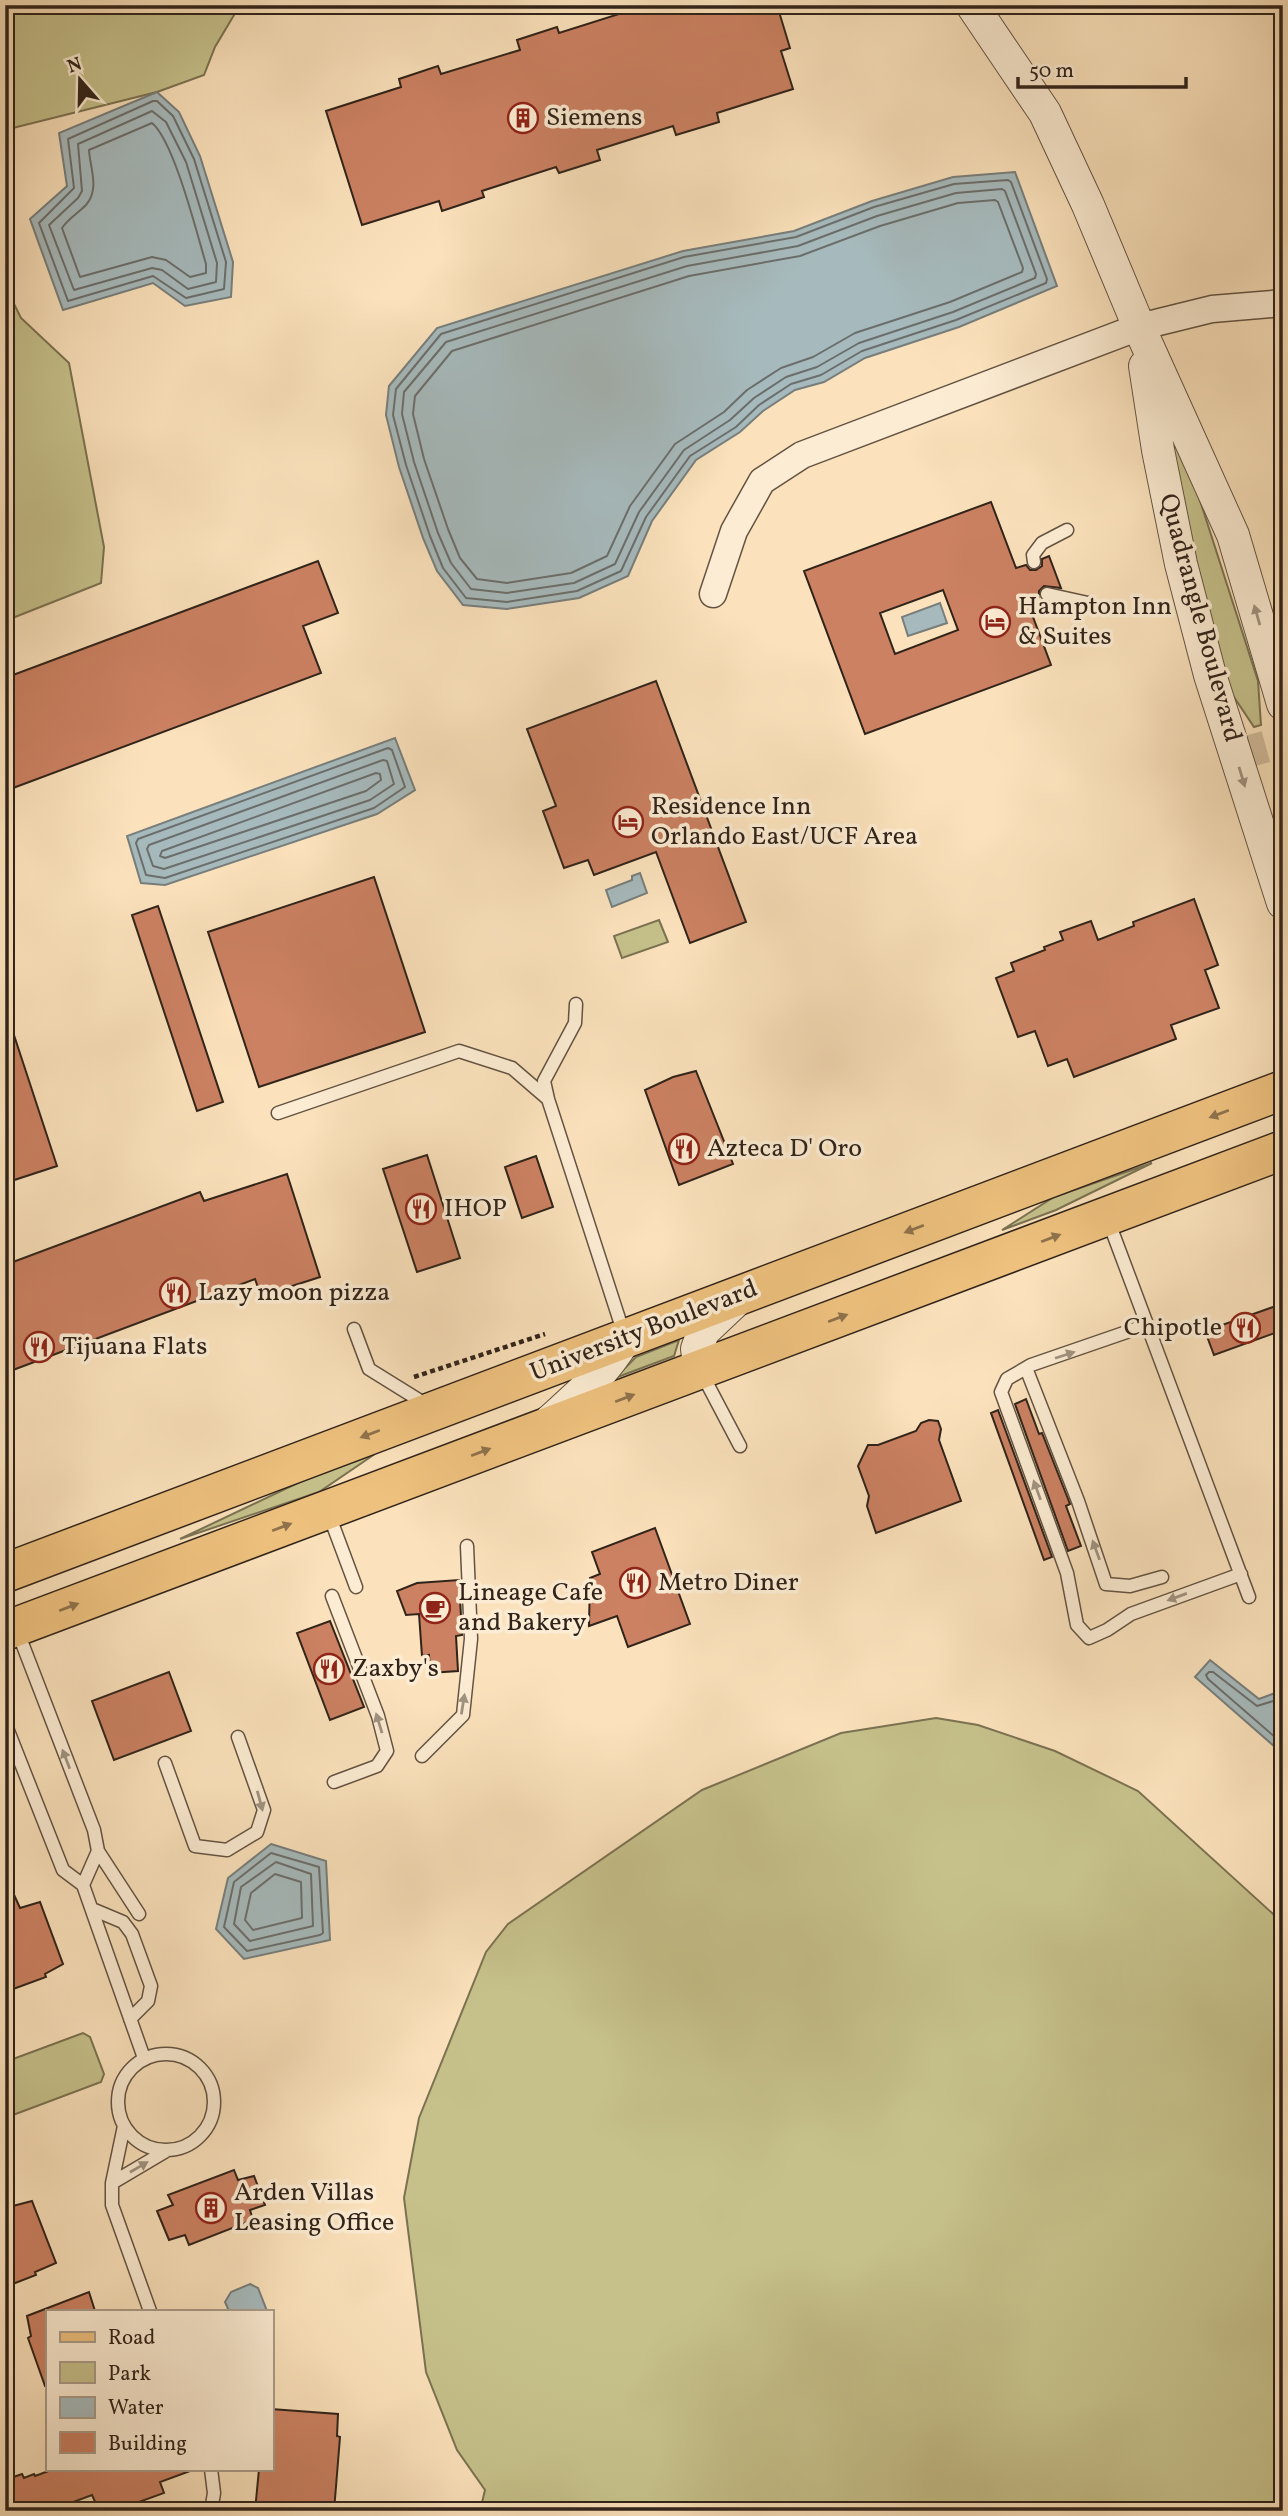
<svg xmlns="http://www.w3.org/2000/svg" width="1288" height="2516" viewBox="0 0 1288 2516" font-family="Vollkorn,serif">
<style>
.green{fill:#c6c18b;stroke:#7b7252;stroke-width:2}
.water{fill:#a6babd;stroke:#777e7c;stroke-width:2}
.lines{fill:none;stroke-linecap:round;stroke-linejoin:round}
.shore{stroke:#6b6e6c;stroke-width:2}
.building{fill:#cb8162;stroke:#30231a;stroke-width:2;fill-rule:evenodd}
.tertiary-tunnel{stroke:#d2bc9c;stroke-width:32;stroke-dasharray:32 16;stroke-linecap:butt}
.service-casing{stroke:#635342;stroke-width:15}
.minor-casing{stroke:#635342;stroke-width:29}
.tertiary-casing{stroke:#635342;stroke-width:34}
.primary-casing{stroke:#30231a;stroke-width:41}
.path{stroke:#30231a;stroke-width:4.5;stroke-dasharray:5 3.5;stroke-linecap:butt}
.service{stroke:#fcecd3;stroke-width:12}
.minor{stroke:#fcecd3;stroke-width:26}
.tertiary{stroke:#fcecd3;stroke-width:32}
.primary{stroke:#eec17e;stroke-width:38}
.oneway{fill:#a09280}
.oneway2{fill:#8f724c}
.labels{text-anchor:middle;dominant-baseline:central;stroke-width:7;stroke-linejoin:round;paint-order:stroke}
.poi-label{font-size:26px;fill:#30231a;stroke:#fcecd3;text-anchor:start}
.street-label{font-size:26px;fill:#30231a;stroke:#fcecd3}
</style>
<rect width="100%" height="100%" fill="#fbe2bc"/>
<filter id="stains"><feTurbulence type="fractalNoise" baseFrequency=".00286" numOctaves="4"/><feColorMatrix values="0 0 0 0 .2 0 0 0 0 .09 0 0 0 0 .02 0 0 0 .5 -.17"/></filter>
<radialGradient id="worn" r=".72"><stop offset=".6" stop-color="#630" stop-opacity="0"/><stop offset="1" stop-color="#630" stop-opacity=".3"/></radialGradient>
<path class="green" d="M5 5H240L215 47 204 75 157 92 5 130Z
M5 286 21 318 69 363 104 547 101 583 5 621Z
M1168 428 1178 432 1258 681 1261 725 1254 727 1226 685 1188 552Z
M659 920 668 942 622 958 614 936Z
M1152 1163 1056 1210 1002 1230 1054 1197Z
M679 1340 674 1356 615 1378 636 1357Z
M375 1454 319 1492 180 1539 304 1480Z
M936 1718 978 1725 1055 1751 1138 1791 1283 1923V2511H480L485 2490 457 2450 426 2372 404 2198 419 2118 486 1952 508 1924 702 1790 841 1733Z
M83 2033 90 2037 104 2074 101 2082 5 2118V2062Z"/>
<path class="water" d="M157 92 179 112 200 156 233 262 231 297 185 306 153 283 63 310 30 219 67 186 59 133Z
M1015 172 1057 286 959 327 865 358 824 382 795 390 763 411 740 432 696 460 652 521 628 576 579 598 507 609 463 605 437 571 423 538 399 467 386 415 389 386 437 328 683 251 794 231 872 201 953 177Z
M940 603 947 623 908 636 902 617Z
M395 738 415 790 377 814 165 885 141 883 127 836Z
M640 873 647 893 612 907 606 890 632 880V876Z
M1210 1660 1259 1699 1283 1690V1754L1195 1677Z
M271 1844 326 1861 330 1940 244 1959 216 1929 228 1878Z
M250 2284 258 2288 267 2311H229L225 2302 231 2292Z"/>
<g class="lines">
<path class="shore" d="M153 101H157L173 116 194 159 226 262 224 289 186 298 153 276 68 301 39 223 74 188 68 139Z
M152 111 166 122 186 162 217 263 216 282 188 289 162 270 152 268 74 290 49 225 78 198 82 191 78 144Z
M152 123C174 141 197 234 206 264V273L190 277 166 260 152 257 80 277 62 228C68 219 78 213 86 205 100 189 90 168 89 150Z
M1008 180 1011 182 1047 279 1046 283 956 320 862 351 821 375 791 384 759 405 736 427 690 456 646 517 621 571 577 591 507 602 466 598 443 568 430 536 406 465 393 415 396 389 441 334 684 257 796 237 874 207 954 184Z
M1002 189 1005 191 1036 274 1035 278 953 312 859 343 817 367 786 377 754 398 730 420 684 450 639 512 615 564 574 583 507 593 471 589 451 563 438 533 414 462 402 414 404 392 446 342 687 266 798 246 877 216 956 193Z
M995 200 998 202 1023 268 1022 272 950 302 855 333 813 357 781 368 747 390 724 412 675 444 630 506 607 556 571 573 507 583 477 579 460 558 448 529 424 459 413 414 415 396 452 351 689 276 800 256 880 226 958 203Z
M388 748 392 750 405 787 374 808 165 878 146 875 136 843 138 839Z
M383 760 387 761 394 784 370 800 164 869 153 866 147 849 149 845Z
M376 773 380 774 381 780 366 791 165 858 160 856 162 851Z
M1283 1698 1257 1706 1213 1672H1209L1206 1675 1208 1679 1283 1744
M271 1853 319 1867 323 1933 320 1935 247 1951 224 1927 234 1882Z
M276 1862 311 1874 313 1926 250 1941 234 1924 241 1887Z
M275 1874 301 1882 302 1918 253 1930 245 1920 251 1893Z"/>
</g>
<path class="building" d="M633 5H777L790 48 781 51 793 89 717 113 719 122 676 135 673 126 597 150 600 160 559 173 556 167 482 191 484 197 442 211 439 201 362 225 326 111 401 87 399 79 438 66 441 74 520 50 517 40 557 27 559 33 635 9Z
M991 502 1016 568 1026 565 1030 570H1036L1042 566V559L1049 556 1061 588 1044 586 1039 591V597L1027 601 1051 665 865 734 804 571ZM943 590 958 630 895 654 880 613Z
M318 561 338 613 303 626 321 673 5 791V678Z
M656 681 746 922 690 943 656 852 594 875 588 860 564 868 543 811 556 806 527 729Z
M374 877 425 1032 259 1087 208 932Z
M1194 899 1218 965 1205 970 1219 1008 1171 1025 1176 1039 1074 1077 1067 1059 1048 1066 1035 1031 1018 1037 996 978 1014 971 1011 963 1045 950 1044 947 1063 940 1060 932 1091 921 1098 940 1134 926 1133 922Z
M158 906 223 1102 197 1111 132 915Z
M5 1020H9L57 1166 5 1183Z
M696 1071 733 1164 679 1185 645 1090 673 1077Z
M427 1155 460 1258 417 1272 383 1169Z
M536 1156 553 1207 522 1218 505 1167Z
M287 1174 320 1277 261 1296 255 1279 5 1373V1265L200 1192 204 1201Z
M1276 1306 1283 1330 1214 1355 1205 1331Z
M1026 1399 1039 1434 1042 1433 1070 1504 1066 1506 1081 1546 1068 1551 1015 1404Z
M998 1410 1052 1557 1044 1560 991 1413Z
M929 1420 938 1421 941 1429 939 1440 961 1501 876 1533 867 1506 869 1496 858 1466 868 1445H878L916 1431 921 1423Z
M655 1528 690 1624 628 1647 617 1616 589 1626 590 1578 600 1574 592 1552Z
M459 1580 462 1635 456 1636 458 1671 430 1673 429 1655 422 1656 419 1614 406 1615 397 1591 417 1583Z
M330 1621 364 1707 330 1720 297 1633Z
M169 1672 191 1731 114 1760 92 1701Z
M5 1875 20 1908 40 1902 63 1964 45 1974 46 1977 5 1992Z
M234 2170 238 2180 254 2176 265 2205 250 2210 253 2220 189 2245 185 2235 169 2240 157 2211 173 2205 168 2195Z
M32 2201 56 2263 35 2272 36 2275 5 2287V2208Z
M89 2292 95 2311H47V2386H45L28 2338 31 2336 27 2316Z
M271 2409 338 2414 337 2436 340 2437 334 2511H255L259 2469H271Z
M54 2469H190V2471L160 2482 164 2493 114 2511H102L100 2505 97 2506 92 2495 49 2511H5V2480L22 2474 24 2478 34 2474 35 2476Z"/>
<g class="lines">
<path class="tertiary-tunnel" d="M1235 755 1283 742"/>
<g class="service-casing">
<path id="service" d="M1034 562 1033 555 1042 543 1067 530
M1047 594 1088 603
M576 1004 575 1023 544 1081 548 1099 624 1334
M278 1113 459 1051 512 1068 548 1099
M1108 1220 1249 1597
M1147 1325 1031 1365 1007 1379 1001 1392 1067 1573 1077 1625 1089 1638 1107 1630 1131 1614 1241 1574
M354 1329 369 1369 427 1405
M1026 1368 1078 1501 1106 1584 1130 1586 1162 1577
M701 1372 740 1446
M328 1512 356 1587
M332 1596 378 1716 387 1751 377 1766 334 1782
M17 1630 94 1830 98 1851 83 1885
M5 1723 63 1870 83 1885 144 2058
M422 1756 463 1715 471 1639 467 1546
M165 1763 195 1846 227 1850 257 1832 264 1810 238 1737
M98 1851 139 1914
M92 1909 123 1922 132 1934 151 1986 148 2001 130 2019
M118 2102a48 48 0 1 1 96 0a48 48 0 1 1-96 0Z
M124 2126 112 2183V2205L150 2311
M112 2183 166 2151
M211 2469 214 2493 211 2511"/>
</g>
<g class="minor-casing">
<path id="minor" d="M713 594 734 531 762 481 802 455 1139 327 1212 309 1283 303"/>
</g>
<g class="tertiary-casing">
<path id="tertiary" d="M972 5 1045 113 1088 205 1139 327 1233 535 1283 704
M1145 366 1158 450 1181 564 1210 675 1283 903
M700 1370 697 1349 703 1332 740 1297
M550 1421C580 1394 604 1374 625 1339"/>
</g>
<g class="primary-casing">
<path id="primary" d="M5 1573 1283 1090
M5 1631 1283 1150"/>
</g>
<path class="path" d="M414 1377 545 1334"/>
<use href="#service" class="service"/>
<use href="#minor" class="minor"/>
<use href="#tertiary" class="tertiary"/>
<use href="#primary" class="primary"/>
</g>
<defs><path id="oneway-solid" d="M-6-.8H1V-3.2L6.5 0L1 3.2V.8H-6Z" transform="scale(1.75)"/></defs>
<g class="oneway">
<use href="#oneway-solid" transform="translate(1257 615) rotate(-106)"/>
<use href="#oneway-solid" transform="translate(1242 777) rotate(73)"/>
<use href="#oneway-solid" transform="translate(1065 1355) rotate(-18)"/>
<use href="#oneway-solid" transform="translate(1037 1490) rotate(-110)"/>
<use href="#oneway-solid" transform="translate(1096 1550) rotate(-110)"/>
<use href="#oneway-solid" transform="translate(1177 1597) rotate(160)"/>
<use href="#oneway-solid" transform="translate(463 1704) rotate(-81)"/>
<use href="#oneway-solid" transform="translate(379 1723) rotate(-107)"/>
<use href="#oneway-solid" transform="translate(66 1759) rotate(-111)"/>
<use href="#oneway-solid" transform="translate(260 1801) rotate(75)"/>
<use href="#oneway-solid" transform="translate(139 2167) rotate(-30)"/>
</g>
<g class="oneway2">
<use href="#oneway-solid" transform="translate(1219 1114) rotate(159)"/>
<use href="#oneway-solid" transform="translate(914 1229) rotate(159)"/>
<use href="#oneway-solid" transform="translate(1051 1238) rotate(-21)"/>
<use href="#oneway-solid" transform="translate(838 1318) rotate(-21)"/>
<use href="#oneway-solid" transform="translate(625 1398) rotate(-21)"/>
<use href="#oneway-solid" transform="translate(370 1434) rotate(159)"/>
<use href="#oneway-solid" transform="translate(481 1452) rotate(-21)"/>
<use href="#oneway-solid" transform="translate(282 1527) rotate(-21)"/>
<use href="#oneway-solid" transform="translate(69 1607) rotate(-21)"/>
</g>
<defs>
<g id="building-ring" transform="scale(1.575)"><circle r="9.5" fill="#fcecd3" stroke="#8f2418" stroke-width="1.5"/><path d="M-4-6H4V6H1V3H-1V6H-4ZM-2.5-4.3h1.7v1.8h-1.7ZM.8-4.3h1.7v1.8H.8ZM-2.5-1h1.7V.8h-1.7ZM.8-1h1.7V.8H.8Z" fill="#8f2418"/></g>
<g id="hotel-ring" transform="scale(1.575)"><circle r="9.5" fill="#fcecd3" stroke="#8f2418" stroke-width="1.5"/><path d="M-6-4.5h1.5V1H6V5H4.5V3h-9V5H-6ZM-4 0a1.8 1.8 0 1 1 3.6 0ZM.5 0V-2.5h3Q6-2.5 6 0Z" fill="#8f2418"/></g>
<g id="restaurant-ring" transform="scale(1.575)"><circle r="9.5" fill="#fcecd3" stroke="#8f2418" stroke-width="1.5"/><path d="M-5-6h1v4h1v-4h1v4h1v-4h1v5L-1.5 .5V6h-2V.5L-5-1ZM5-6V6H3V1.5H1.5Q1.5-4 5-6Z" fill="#8f2418"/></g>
<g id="cafe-ring" transform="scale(1.575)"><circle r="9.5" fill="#fcecd3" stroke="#8f2418" stroke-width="1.5"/><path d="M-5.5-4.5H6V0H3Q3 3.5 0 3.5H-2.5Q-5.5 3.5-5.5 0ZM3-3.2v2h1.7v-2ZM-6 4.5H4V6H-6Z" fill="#8f2418"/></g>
</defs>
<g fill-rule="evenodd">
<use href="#building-ring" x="523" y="118"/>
<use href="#hotel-ring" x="995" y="622"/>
<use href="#hotel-ring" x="628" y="822"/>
<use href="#restaurant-ring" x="684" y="1149"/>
<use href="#restaurant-ring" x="421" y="1209"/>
<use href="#restaurant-ring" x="175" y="1293"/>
<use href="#restaurant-ring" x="1245" y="1328"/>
<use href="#restaurant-ring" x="39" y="1347"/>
<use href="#restaurant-ring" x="635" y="1583"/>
<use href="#cafe-ring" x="435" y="1608"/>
<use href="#restaurant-ring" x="329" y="1669"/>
<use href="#building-ring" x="211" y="2208"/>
</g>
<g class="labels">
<g class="poi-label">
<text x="546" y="118">Siemens</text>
<text x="1018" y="607">Hampton Inn<tspan x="1018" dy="30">&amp; Suites</tspan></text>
<text x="651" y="807">Residence Inn<tspan x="651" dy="30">Orlando East/UCF Area</tspan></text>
<text x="707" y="1149">Azteca D' Oro</text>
<text x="444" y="1209">IHOP</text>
<text x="198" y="1293">Lazy moon pizza</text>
<text x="1222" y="1328" text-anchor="end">Chipotle</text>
<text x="62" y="1347">Tijuana Flats</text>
<text x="658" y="1583">Metro Diner</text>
<text x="458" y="1593">Lineage Cafe<tspan x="458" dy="30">and Bakery</tspan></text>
<text x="352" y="1669">Zaxby's</text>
<text x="234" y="2193">Arden Villas<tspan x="234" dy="30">Leasing Office</tspan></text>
</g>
<g class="street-label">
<text transform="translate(1200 618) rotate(75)">Quadrangle Boulevard</text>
<text transform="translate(644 1331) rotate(-21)">University Boulevard</text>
</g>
</g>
<rect width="1288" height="2516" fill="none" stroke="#fbe2bc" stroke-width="28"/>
<rect x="7" y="7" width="1274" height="2502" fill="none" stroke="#30231a" stroke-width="3.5"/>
<rect x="14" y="14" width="1260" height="2488" fill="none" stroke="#30231a" stroke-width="2"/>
<rect x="46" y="2310" width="228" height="161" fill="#fcecd3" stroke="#aa9c89" stroke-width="2"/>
<rect x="60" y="2332" width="35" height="10" fill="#eec17e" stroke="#aa9c89" stroke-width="2"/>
<text x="108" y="2344" font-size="21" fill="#30231a">Road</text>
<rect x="60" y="2362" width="35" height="21" fill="#c6c18b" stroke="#aa9c89" stroke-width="2"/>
<text x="108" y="2380" font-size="21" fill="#30231a">Park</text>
<rect x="60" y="2397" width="35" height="21" fill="#a6babd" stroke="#aa9c89" stroke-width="2"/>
<text x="108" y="2414" font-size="21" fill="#30231a">Water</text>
<rect x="60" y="2432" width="35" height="21" fill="#cb8162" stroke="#aa9c89" stroke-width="2"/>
<text x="108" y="2450" font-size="21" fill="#30231a">Building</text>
<g transform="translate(80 80) rotate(340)" stroke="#fcecd3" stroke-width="5" paint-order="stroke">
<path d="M0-5L12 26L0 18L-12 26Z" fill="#30231a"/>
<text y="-10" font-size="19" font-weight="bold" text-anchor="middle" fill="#30231a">N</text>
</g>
<path d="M1018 77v10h168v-10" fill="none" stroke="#30231a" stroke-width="3.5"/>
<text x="1029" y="77" font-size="21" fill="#30231a" stroke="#fcecd3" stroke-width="5" paint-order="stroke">50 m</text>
<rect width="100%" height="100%" filter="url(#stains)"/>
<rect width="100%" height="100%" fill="url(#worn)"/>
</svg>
